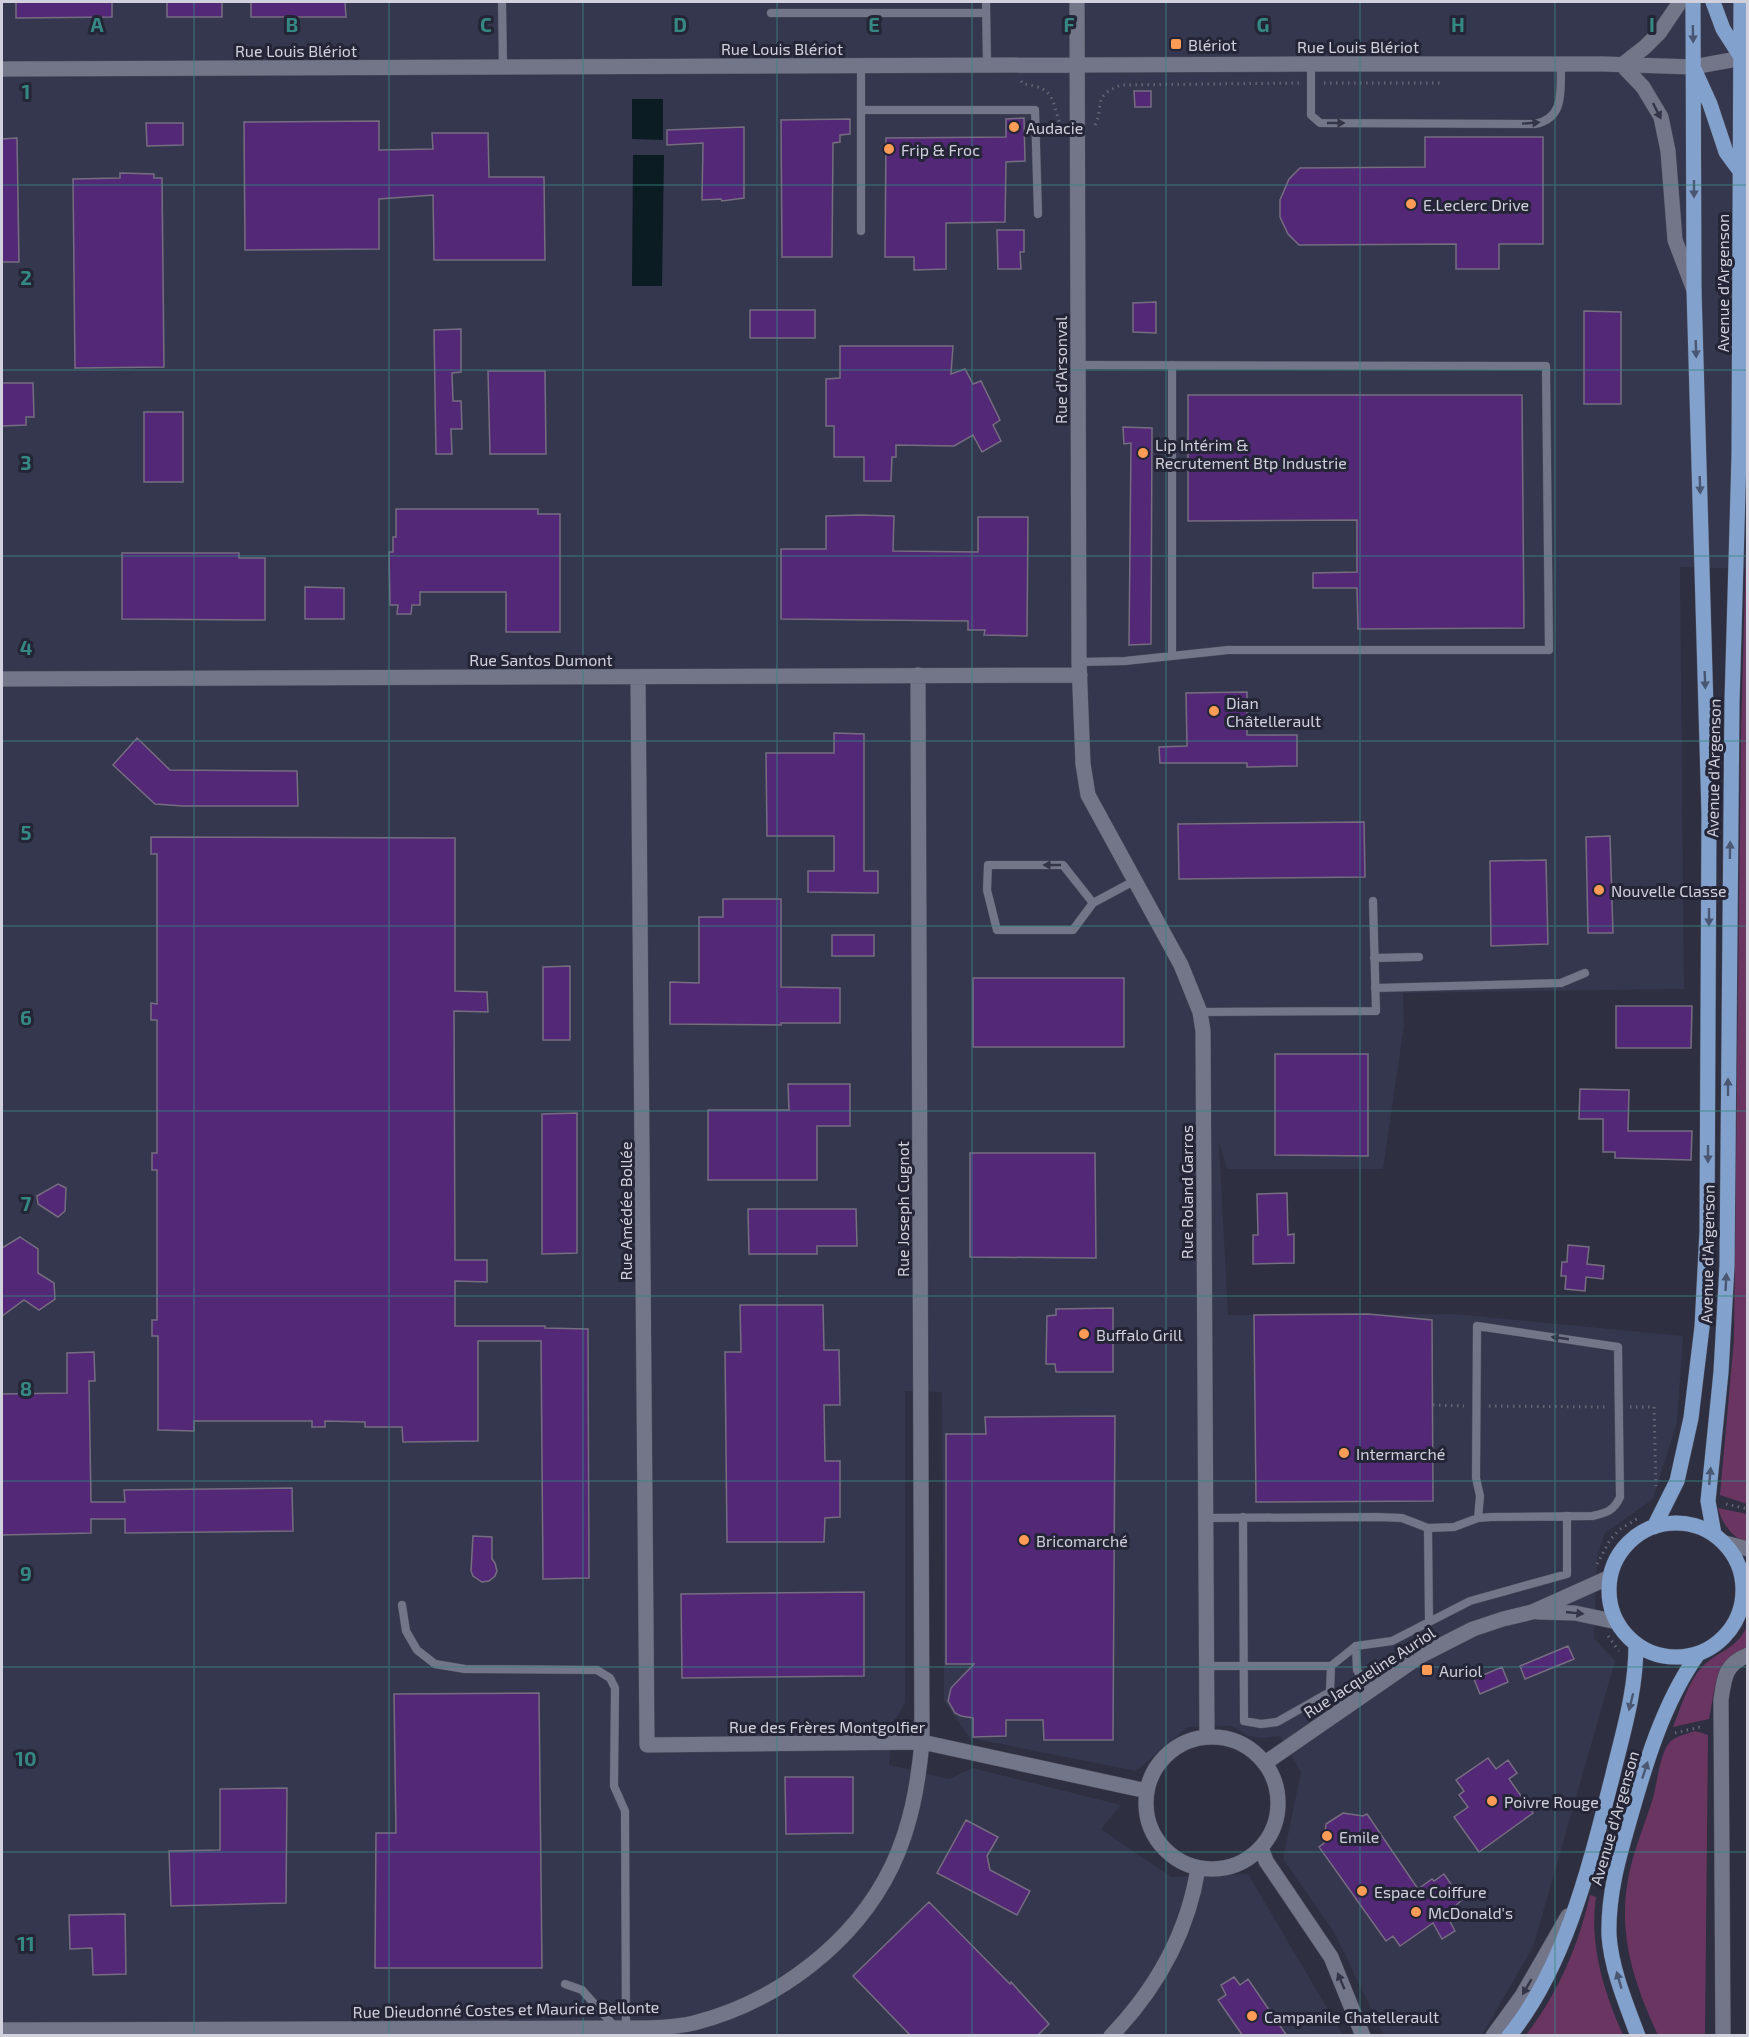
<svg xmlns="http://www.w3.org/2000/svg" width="1749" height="2037" viewBox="0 0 1749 2037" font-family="'Exo 2',sans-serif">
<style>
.built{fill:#35374e}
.green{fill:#6b3562}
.water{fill:#0b1c22}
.building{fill:#532876;stroke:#766d80;stroke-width:1.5}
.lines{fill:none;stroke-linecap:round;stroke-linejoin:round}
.lane-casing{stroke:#4a4b5a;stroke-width:9}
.street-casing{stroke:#4a4b5a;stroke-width:16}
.primary-casing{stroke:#4a4b5a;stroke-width:16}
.path{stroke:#646574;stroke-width:3;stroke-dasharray:1.5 4.5;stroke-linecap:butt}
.lane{stroke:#737689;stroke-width:8}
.street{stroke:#737689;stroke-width:15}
.primary{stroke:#82a2cd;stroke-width:15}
.oneway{fill:#4a5772}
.oneway2{fill:#343547}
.grid{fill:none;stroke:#368884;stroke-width:1.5;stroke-opacity:0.55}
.poi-dot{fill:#fd9c56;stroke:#242536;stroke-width:2}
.labels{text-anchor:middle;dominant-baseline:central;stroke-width:6;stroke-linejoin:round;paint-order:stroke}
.poi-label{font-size:16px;fill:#d0d1dc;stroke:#242536;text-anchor:start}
.street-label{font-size:16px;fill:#d0d1dc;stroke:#242536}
.grid-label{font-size:20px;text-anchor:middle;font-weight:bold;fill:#368884;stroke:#242536;stroke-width:6;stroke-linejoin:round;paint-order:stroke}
</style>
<rect width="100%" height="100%" fill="#2e2f40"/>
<path class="built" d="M2 2H1747V569L1680 567 1684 989 1403 993 1404 1025 1383 1169H1227L1219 1142 1228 1315 1454 1314 1683 1336 1677 1422 1653 1499 1605 1533 1597 1558 1594 1638 1615 1661 1533 1947 1482 2035H1384L1334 1932 1283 1859 1301 1772 1280 1736 1264 1738 1248 1736 1232 1726 1188 1727 1136 1771 970 1738 944 1701 942 1392 905 1391V1703L892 1725 889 1765 949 1779 973 1768 1121 1805 1101 1829 1171 1877 1248 1874 1343 2035 2 2036Z"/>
<path class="green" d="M1747 513V1504L1720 1495 1734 1339 1741 733Z
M1718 1508 1747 1514V1543C1732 1537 1722 1524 1718 1508Z
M1747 1627V1647C1713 1661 1716 1686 1709 1719L1673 1727C1681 1708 1688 1682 1702 1667 1719 1650 1734 1651 1747 1627Z
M1695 1731 1708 1735 1705 2035H1658C1636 1988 1619 1940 1627 1886 1631 1856 1644 1827 1653 1798 1657 1784 1660 1752 1670 1742 1675 1736 1687 1734 1695 1731Z
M1590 1895 1596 1897C1589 1945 1604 1992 1623 2035H1526C1557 1995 1579 1945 1590 1895Z"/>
<path class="water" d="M632 99H663V140L632 139Z
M633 155H664L662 286H632Z"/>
<path class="building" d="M16 2H112V17L16 18Z
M167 2H222V17H167Z
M251 2H345L346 17H251Z
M1134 91H1151V107H1135Z
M1024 118 1025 161 1006 162 1005 222 946 223V269L914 270V257H885L886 138 1006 137V119Z
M850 119V134L840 135V142L833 143 832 257H782L781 120Z
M379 121V150L433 149 432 133H488L489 177H544L545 260H434L433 195 379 199V249L245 250 244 122Z
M146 123H183V145L147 146Z
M744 127V198L722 201 721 199 702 200 703 143 667 145V130Z
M1425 137H1543V244H1499V269H1456V244L1299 245 1288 234 1280 217V200L1289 179 1300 168 1425 167Z
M17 138 19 262H2V139Z
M120 173 154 174V178H162L164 367 75 368 73 179 120 178Z
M997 230H1024V252H1020L1021 269H998Z
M1156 302V333L1133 332V303Z
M750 310H815V338H750Z
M1584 311 1621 312V404H1584Z
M461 329V372L452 373 453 401H461L462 429H451L452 454H436L434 330Z
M840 346H953L951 374 965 369 973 384 981 381 1000 420 993 425 1001 441 982 452 973 435 954 446 896 445V457H892L891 481H864V457H834V426H826V379L840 378Z
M488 371H545L546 454H490Z
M2 383H33L34 417H26V425L2 426Z
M1188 395H1522L1524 628 1358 629 1357 588H1313V573L1357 572V520L1188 521Z
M144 412H183V482H144Z
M1123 427 1152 428 1151 644 1129 645 1131 443 1124 444Z
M396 509H538V514H560V632H506V592H420V605H412L411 614H397L398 605H390L389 552H393V537H396Z
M861 515 894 516 893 551 978 552V517H1028L1027 636 984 635 985 630H968V621L781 619V549H826V516Z
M122 553H239V558H265V620L122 619Z
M305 587 344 588V619H305Z
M1247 692V735H1297V766L1247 767V763H1160L1159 747 1187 746 1186 693Z
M834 733 864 734V871H878V893L808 892V871H834V836H767L766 753H834Z
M137 738 170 770 297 771 298 806H183L155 804 113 765Z
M1364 822 1365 877 1179 879 1178 824Z
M1610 836 1613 933H1588L1586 837Z
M151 837 455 838V991L487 992 488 1012 454 1011 455 1260H487V1282L455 1281V1326H545V1328L588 1329 589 1578 543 1579 541 1341H478V1441L403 1442 402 1427H365V1422L325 1421V1427H312V1421H194V1431L158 1430V1336H152V1320H157V1170H152V1153H157V1020H151V1003L157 1004V854H151Z
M1546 860 1548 944 1491 946 1490 861Z
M723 899H781V987L840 988V1023H781V1025L670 1024V982L699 983V917H723Z
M832 935H874V956H832Z
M570 966V1040H543V967Z
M973 978H1124V1047H973Z
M1616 1006H1692L1691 1048H1616Z
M1275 1054H1368V1156L1275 1155Z
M788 1084H850V1126H817V1180H708V1110H789Z
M1580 1089 1629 1090 1628 1131H1692L1691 1160 1615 1158V1152H1603V1119H1579Z
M577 1113V1253L542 1254V1114Z
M970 1153H1095L1096 1258 970 1257Z
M58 1184 66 1188 65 1211 58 1217 38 1204 37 1196Z
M1287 1193 1288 1235 1294 1234V1263L1253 1264V1235H1258L1257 1194Z
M748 1209H856L857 1246H817V1254H749Z
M20 1237 38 1249V1273L54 1283 55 1299 39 1310 24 1300 2 1316V1248Z
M1568 1245 1589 1247 1587 1264 1604 1266 1603 1279 1586 1277 1585 1291 1565 1289 1566 1276H1561L1562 1262H1567Z
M740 1305H823L824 1350H839L840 1405H824L825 1461H840V1517L825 1518 824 1542H727L725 1352H741Z
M1113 1308V1372H1056L1055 1364H1046L1047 1316 1056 1315V1309Z
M1368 1314 1432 1320 1433 1501 1256 1502 1254 1315Z
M94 1352 95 1381H89L91 1502H125L124 1490 292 1488 293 1531 125 1533V1519H91V1533L2 1535V1394L67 1393V1353Z
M1115 1416 1113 1740H1044L1043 1720H1006V1736L973 1737V1718L961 1716 955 1713 948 1701 951 1688 974 1664H946V1434H986L985 1417Z
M473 1536 492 1537V1559L495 1563 497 1571 495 1576 489 1581 482 1582 473 1576 471 1571Z
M864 1592V1676L682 1678 681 1594Z
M1568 1646 1574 1659 1525 1679 1520 1666Z
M1502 1667 1508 1682 1480 1694 1474 1679Z
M539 1693 542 1968H375L376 1833H396L394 1694Z
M1488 1758 1496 1769 1508 1760 1517 1773 1509 1779 1533 1813 1479 1852 1454 1817 1468 1807 1459 1795 1464 1791 1456 1780Z
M785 1777H853V1833L786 1834Z
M287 1788 286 1903 171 1906 169 1851 220 1850V1789Z
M1343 1813 1363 1816 1367 1814 1418 1889 1432 1879 1434 1881 1444 1874 1462 1900 1446 1914 1455 1931 1442 1939 1433 1923 1400 1946 1393 1936 1386 1941 1319 1847 1324 1843 1326 1824Z
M966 1820 998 1837 987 1856 990 1870 1030 1891 1017 1915 937 1873Z
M929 1902 1010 1984 1011 1982 1049 2024 1037 2036H911L853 1976Z
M125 1914 126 1974 93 1975 92 1948 70 1949 69 1915Z
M1234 1977 1240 1985 1248 1979 1287 2036H1243L1218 2000 1226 1995 1221 1985Z"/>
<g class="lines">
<g class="lane-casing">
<path id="lane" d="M502 2 503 67
M986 2 987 65
M771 13H986
M1311 64V115L1320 123 1535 124C1566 118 1560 89 1561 64
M862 110H1035L1038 214
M861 231V66
M1078 365 1546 366 1549 650H1228L1125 661 1079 662
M1172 365V656
M1093 903 1063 865H988L987 890 997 930H1073L1093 903 1134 881
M1374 958 1419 957
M1375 988 1561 983 1585 973
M1200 1012 1376 1011 1373 901
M1243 1517 1244 1721 1261 1724 1277 1722 1330 1692 1331 1666
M1206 1518 1377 1517 1402 1518 1428 1528 1454 1527 1478 1518 1491 1517 1592 1516C1606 1513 1614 1511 1620 1497L1618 1347 1477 1326 1476 1478 1480 1496 1478 1518
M1428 1528 1429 1621
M402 1605 406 1631 417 1650 435 1664 465 1669 597 1670 610 1678 615 1688 614 1786 625 1811 626 2028
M1356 1646 1357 1670 1369 1691
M1207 1666H1331L1356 1646 1392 1641 1470 1601 1567 1574V1516
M565 1984 582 1990 615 2027"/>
</g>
<g class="street-casing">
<path id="street" d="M1077 2 1079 662 1083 764 1088 795 1181 965 1200 1012 1203 1031 1207 1737
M1622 65 1643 87 1661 117 1668 151 1675 240 1694 290
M1622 65 1645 47 1659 33 1680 2
M2 69 1311 64H1603L1693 67 1748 57
M638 677 647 1745 922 1742 1147 1791
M2 679 1080 675
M1725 1543 1748 1549
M1742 1607 1748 1602
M1538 1612 1575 1613 1617 1622
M1146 1803a66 66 0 1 1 132 0a66 66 0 1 1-132 0Z
M1265 1763 1420 1656 1473 1629 1503 1619 1532 1612 1610 1577
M1261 1847 1266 1861 1331 1957 1363 2036
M2 2030 626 2028C648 2028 673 2028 694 2023 777 2002 855 1943 892 1866 911 1826 918 1785 922 1742L918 675
M1111 2036C1156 1989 1188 1932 1198 1868
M1493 2036 1522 1996 1568 1916
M1723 2036 1721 1700C1724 1678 1725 1664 1748 1655"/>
</g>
<g class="primary-casing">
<path id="primary" d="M1713 2 1723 29 1741 57
M1695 71 1710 104 1726 152 1740 171
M1609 1590a67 67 0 1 1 134 0a67 67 0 1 1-134 0Z
M1654 1527 1677 1481 1691 1418 1702 1327 1707 1232 1709 814 1694 290 1693 2
M1714 1534 1708 1501 1721 1372 1727 1266 1732 702 1739 456 1741 2
M1509 2036C1566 1966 1590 1864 1612 1778 1623 1732 1636 1692 1636 1644
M1638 2036C1626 2004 1611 1968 1609 1935 1608 1895 1618 1860 1629 1822 1645 1765 1663 1703 1698 1654"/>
</g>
<path class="path" d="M1021 81 1023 84C1055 87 1052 101 1060 124
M1324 83H1440
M1095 125C1105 104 1091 97 1121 85L1299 83
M1433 1405 1464 1406
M1489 1406 1608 1407
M1630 1407H1654L1656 1486
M1726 1504 1748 1509
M1597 1564 1610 1540 1619 1530 1640 1517
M1608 1636 1619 1651
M1675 1733 1704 1726"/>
<use href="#lane" class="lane"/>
<use href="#street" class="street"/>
<use href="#primary" class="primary"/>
</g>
<defs><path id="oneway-solid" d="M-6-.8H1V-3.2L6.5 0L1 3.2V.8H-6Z" transform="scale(1.5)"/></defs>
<g class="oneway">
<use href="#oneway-solid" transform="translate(1693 34) rotate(89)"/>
<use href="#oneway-solid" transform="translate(1694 189) rotate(90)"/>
<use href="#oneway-solid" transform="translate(1696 349) rotate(88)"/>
<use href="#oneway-solid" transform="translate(1700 485) rotate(88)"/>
<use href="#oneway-solid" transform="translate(1705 680) rotate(88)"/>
<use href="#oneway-solid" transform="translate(1730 850) rotate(-89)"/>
<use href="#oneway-solid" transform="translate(1709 917) rotate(90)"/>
<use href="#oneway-solid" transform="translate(1728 1087) rotate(-90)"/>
<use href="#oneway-solid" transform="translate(1708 1154) rotate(90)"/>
<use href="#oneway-solid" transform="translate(1726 1282) rotate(-87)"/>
<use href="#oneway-solid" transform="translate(1710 1476) rotate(-85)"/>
<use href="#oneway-solid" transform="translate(1631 1702) rotate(104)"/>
<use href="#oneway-solid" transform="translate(1645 1770) rotate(-72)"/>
<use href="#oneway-solid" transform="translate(1619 1980) rotate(-106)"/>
</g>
<g class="oneway2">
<use href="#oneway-solid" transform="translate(1657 111) rotate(63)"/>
<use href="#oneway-solid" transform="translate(1336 123)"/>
<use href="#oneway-solid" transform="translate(1531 123) rotate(-4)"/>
<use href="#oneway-solid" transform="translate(1052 865) rotate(-180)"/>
<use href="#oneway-solid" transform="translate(1560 1338) rotate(-172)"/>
<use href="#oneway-solid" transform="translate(1575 1613) rotate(6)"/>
<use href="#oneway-solid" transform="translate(1341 1981) rotate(-113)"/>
<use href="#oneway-solid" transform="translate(1527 1987) rotate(120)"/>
</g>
<path class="grid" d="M194 2V2036M389 2V2036M583 2V2036M777 2V2036M972 2V2036M1166 2V2036M1360 2V2036M1555 2V2036M2 185H1748M2 370H1748M2 556H1748M2 741H1748M2 926H1748M2 1111H1748M2 1296H1748M2 1481H1748M2 1667H1748M2 1852H1748"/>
<g class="poi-dot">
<rect x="1170" y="38" width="12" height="12" rx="3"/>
<circle cx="1014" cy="127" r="6"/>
<circle cx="889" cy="149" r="6"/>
<circle cx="1411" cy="204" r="6"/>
<circle cx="1143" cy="453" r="6"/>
<circle cx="1214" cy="711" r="6"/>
<circle cx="1599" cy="890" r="6"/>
<circle cx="1084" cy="1334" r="6"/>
<circle cx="1344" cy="1453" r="6"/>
<circle cx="1024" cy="1540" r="6"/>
<rect x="1421" y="1664" width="12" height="12" rx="3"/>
<circle cx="1492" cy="1801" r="6"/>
<circle cx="1327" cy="1836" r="6"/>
<circle cx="1362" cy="1891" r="6"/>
<circle cx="1416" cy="1912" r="6"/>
<circle cx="1252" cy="2016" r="6"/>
</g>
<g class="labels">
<g class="poi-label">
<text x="1188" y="44">Blériot</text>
<text x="1026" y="127">Audacie</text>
<text x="901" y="149">Frip &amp; Froc</text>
<text x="1423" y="204">E.Leclerc Drive</text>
<text x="1155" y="444">Lip Intérim &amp;<tspan x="1155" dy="18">Recrutement Btp Industrie</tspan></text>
<text x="1226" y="702">Dian<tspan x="1226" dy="18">Châtellerault</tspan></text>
<text x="1611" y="890">Nouvelle Classe</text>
<text x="1096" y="1334">Buffalo Grill</text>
<text x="1356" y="1453">Intermarché</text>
<text x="1036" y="1540">Bricomarché</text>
<text x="1439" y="1670">Auriol</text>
<text x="1504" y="1801">Poivre Rouge</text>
<text x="1339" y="1836">Emile</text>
<text x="1374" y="1891">Espace Coiffure</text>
<text x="1428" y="1912">McDonald's</text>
<text x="1264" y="2016">Campanile Chatellerault</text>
</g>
<g class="street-label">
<text x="1358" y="46">Rue Louis Blériot</text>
<text x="782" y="48">Rue Louis Blériot</text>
<text x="296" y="50">Rue Louis Blériot</text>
<text transform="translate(1722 283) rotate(-90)">Avenue d'Argenson</text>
<text transform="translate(1060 370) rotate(-90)">Rue d'Arsonval</text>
<text x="541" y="659">Rue Santos Dumont</text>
<text transform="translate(1713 768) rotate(-89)">Avenue d'Argenson</text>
<text transform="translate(1186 1192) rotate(-90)">Rue Roland Garros</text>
<text transform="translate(902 1209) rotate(-90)">Rue Joseph Cugnot</text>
<text transform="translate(625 1211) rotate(-90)">Rue Amédée Bollée</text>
<text transform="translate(1707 1254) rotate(-89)">Avenue d'Argenson</text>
<text transform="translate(1369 1672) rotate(-33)">Rue Jacqueline Auriol</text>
<text x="827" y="1726">Rue des Frères Montgolfier</text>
<text transform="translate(1614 1818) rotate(-74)">Avenue d'Argenson</text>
<text transform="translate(506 2009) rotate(-1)">Rue Dieudonné Costes et Maurice Bellonte</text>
</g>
</g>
<g class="grid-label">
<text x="97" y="32">A</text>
<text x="292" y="32">B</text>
<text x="486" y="32">C</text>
<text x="680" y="32">D</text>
<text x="874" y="32">E</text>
<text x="1069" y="32">F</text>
<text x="1263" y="32">G</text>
<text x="1458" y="32">H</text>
<text x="1652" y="32">I</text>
<text x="26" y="99">1</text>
<text x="26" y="285">2</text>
<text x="26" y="470">3</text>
<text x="26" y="655">4</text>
<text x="26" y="840">5</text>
<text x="26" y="1025">6</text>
<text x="26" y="1211">7</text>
<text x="26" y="1396">8</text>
<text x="26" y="1581">9</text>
<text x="26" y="1766">10</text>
<text x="26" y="1951">11</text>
</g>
<rect width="1749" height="2037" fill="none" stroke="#d0d1dc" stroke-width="6"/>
</svg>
